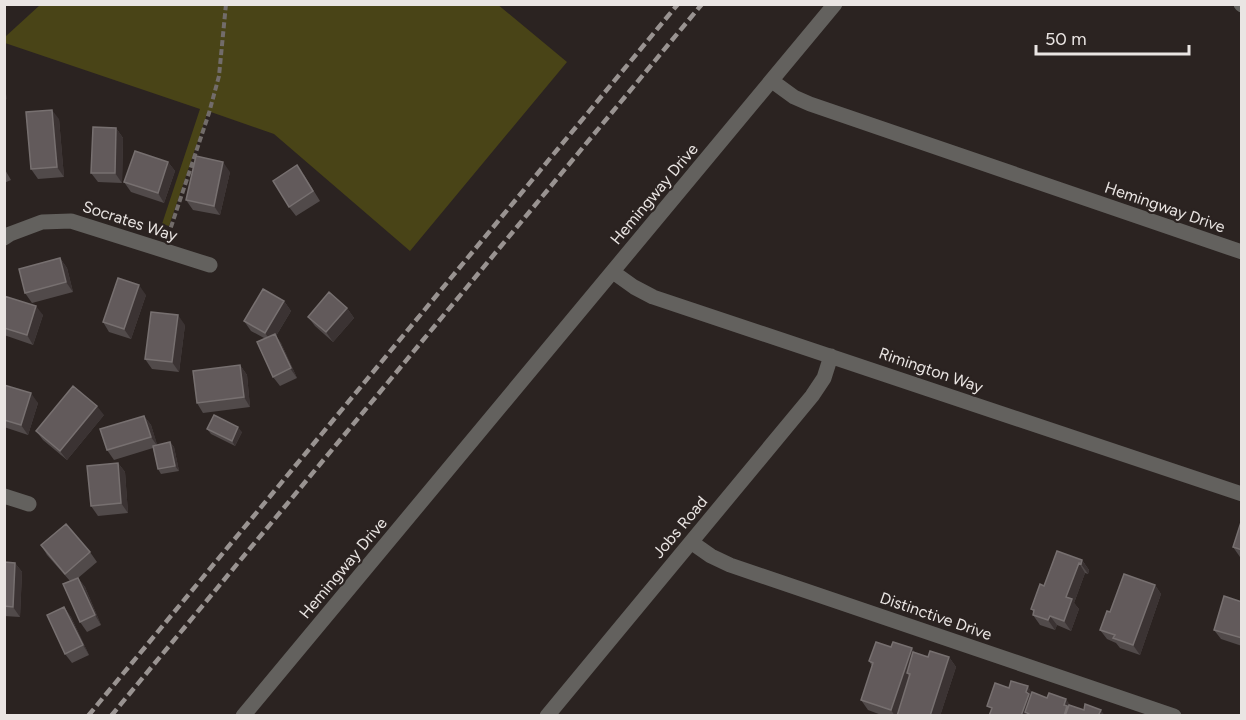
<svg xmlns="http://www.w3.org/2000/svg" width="1246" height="720" viewBox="0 0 1246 720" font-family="Figtree,sans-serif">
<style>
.green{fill:#494417}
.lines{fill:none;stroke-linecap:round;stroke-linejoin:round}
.path{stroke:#726c6a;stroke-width:4;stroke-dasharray:6 3;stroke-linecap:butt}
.street{stroke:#63615e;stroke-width:15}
.rail{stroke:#999391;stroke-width:4.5;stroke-dasharray:9 4.5;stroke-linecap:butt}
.wall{fill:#514a4a}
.shaded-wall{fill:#3b3333}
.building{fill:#625a5b;stroke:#777070;stroke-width:1.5}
.labels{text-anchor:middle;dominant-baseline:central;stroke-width:4.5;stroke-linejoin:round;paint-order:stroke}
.street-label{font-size:16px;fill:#eae5e3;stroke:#2b2321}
</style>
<rect width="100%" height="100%" fill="#2b2321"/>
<path class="green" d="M497 4 567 62 410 251 274 134 208 111 169 226 162 224 200 109 5 43V37L40 5Z"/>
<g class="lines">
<path class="path" d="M168 236 209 113 219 76 226 4"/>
<path class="street" d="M1241 4 1242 5
M772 81 794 97 810 104 1242 252
M4 238 10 234 42 222 71 221 210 265
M613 272 634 287 653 297 1242 494
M4 496 29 504
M691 542 711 556 730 565 1174 716
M243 716 835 4
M547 716 812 396 824 378 831 356"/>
<path class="rail" d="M88 716 678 4
M111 716 702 4"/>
</g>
<path class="wall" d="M59 119 64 177 38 179 31 169Z
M116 128 123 138 122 183 98 182 91 173Z
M168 162 175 171 164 203 131 192 124 182Z
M4 168 11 180 4 183Z
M230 172 220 215 193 210 186 200Z
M304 175 320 201 296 216 289 207Z
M60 258 67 268 73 292 32 303 25 293Z
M146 295 131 339 109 332 103 322Z
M4 296 43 315 33 345 4 335Z
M284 301 291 311 276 336 281 343 297 378 280 386 273 377 264 338 251 331 244 321Z
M347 308 354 318 333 342 315 326 308 317Z
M185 325 179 372 152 369 145 359Z
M240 365 247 375 250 407 203 413 197 403Z
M4 385 38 403 28 435 4 427Z
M104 415 67 460 43 440 36 431Z
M144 416 151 425 157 445 170 442 174 447 179 471 161 474 158 469 153 448 114 460 107 450Z
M207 429 242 432 235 446 211 434Z
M118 463 125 472 128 513 98 516 91 506Z
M1242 519V557H1240L1233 547Z
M41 545 90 552 97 562 78 578 85 587 101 625 87 632 80 622 70 581 47 555Z
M1082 560 1089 570 1088 574 1085 573 1074 603 1079 609 1071 631 1057 625 1055 630 1040 625 1033 615 1034 612 1031 609 1044 586Z
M4 562 15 563 22 572 20 617 4 616Z
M1155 585 1161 594 1140 655 1120 648 1116 643 1107 639 1100 630 1110 612Z
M1242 602V646L1221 639 1214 630Z
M64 607 71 617 89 655 72 663 65 654Z
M891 647 928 657H949L956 667 940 716H884L868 710 861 700 872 666 869 661Z"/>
<path class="shaded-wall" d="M4 80 7 100 4 96Z
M52 110 59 119 64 177 57 167Z
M116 128 123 138 122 183 115 173Z
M168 162 175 171 164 203 158 193Z
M223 162 230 172 220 215 214 206Z
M60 258 67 268 73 292 66 282Z
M139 285 146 295 131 339 124 329Z
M284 301 291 311 276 336 281 343 297 378 265 333Z
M36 306 43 315 33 345 27 335Z
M347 308 354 318 333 342 326 332Z
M178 315 185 325 179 372 172 362Z
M240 365 247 375 250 407 244 397Z
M31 393 38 403 28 435 21 425Z
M97 406 104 415 67 460 60 451Z
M144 416 151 425 158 447 151 437Z
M238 427 242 432 235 446 232 441Z
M170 442 174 447 179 471 175 466Z
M118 463 125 472 128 513 121 503Z
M1082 560 1089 570 1088 574 1081 564Z
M15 563 22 572 20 617 13 607Z
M1079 563 1085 573 1074 603 1079 609 1071 631 1064 621 1066 597Z
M78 578 85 587 101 625 95 615Z
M1155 585 1161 594 1140 655 1133 645Z
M64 607 71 617 89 655 83 645Z
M1050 616 1057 625 1055 630 1048 620Z
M912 648 919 658 907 673 911 680 899 716H895L891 710Z
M949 657 956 667 940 716H930Z
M1028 686 1034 696 1029 714 1025 712 1028 716H1021Z
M1066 699 1073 709V716H1064V705Z
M1101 710 1105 716H1098Z"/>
<path class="building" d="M52 110 57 167 31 169 26 112Z
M93 127 116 128 115 173H91Z
M135 151 168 162 158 193 124 182Z
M196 156 223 162 214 206 186 200Z
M297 165 313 191 289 207 273 181Z
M60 258 66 282 25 293 19 269Z
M118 278 139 285 124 329 103 322Z
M263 289 284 301 265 333 244 321Z
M329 292 347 308 326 332 308 317Z
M4 296 36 306 27 335 4 328Z
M151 312 178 315 172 362 145 359Z
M275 334 291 368 273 377 257 342Z
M240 365 244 397 197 403 193 371Z
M4 385 31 393 21 425 4 420Z
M73 386 97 406 60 451 36 431Z
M214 415 238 427 232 441 207 429Z
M144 416 151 437 107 450 100 429Z
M170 442 175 466 158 469 153 446Z
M118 463 121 503 91 506 87 466Z
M1242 519V550L1233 547Z
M66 524 90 552 65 574 41 545Z
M1057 551 1082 560 1081 564 1079 563 1066 597 1072 599 1064 621 1050 616 1048 620 1033 615 1034 610 1031 609 1040 584 1044 586Z
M4 562 15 563 13 607 4 606Z
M1124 574 1155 585 1133 645 1113 638 1115 635 1100 630 1107 611 1110 612Z
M78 578 95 615 80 622 63 584Z
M1224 596 1242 602V638L1214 630Z
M64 607 83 645 65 654 47 615Z
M876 642 891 647 893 642 912 648 891 710 861 700 873 663 869 661Z
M930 651 949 657 930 716H897L910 674 907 673 913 652 928 657Z
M1011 681 1028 686 1026 692 1029 694 1021 716H989L992 708 987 706 995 683 1009 688Z
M1032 692 1047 698 1049 693 1066 699 1064 705 1067 706 1064 716H1029V714L1025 712Z
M1085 704 1101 710 1098 716H1065L1069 705 1084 710Z"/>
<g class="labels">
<g class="street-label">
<text transform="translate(654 194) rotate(-50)">Hemingway Drive</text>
<text transform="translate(1165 207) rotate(19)">Hemingway Drive</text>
<text transform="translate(130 221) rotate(18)">Socrates Way</text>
<text transform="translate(931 370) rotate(19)">Rimington Way</text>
<text transform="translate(680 527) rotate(-50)">Jobs Road</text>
<text transform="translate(343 568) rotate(-50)">Hemingway Drive</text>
<text transform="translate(936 616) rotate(19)">Distinctive Drive</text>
</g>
</g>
<rect width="1246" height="720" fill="none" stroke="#eae5e3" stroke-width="12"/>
<path d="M1036 45v9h153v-9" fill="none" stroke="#eae5e3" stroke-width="3"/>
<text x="1045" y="45" font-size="18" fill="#eae5e3" stroke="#2b2321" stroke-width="4.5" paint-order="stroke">50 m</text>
</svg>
